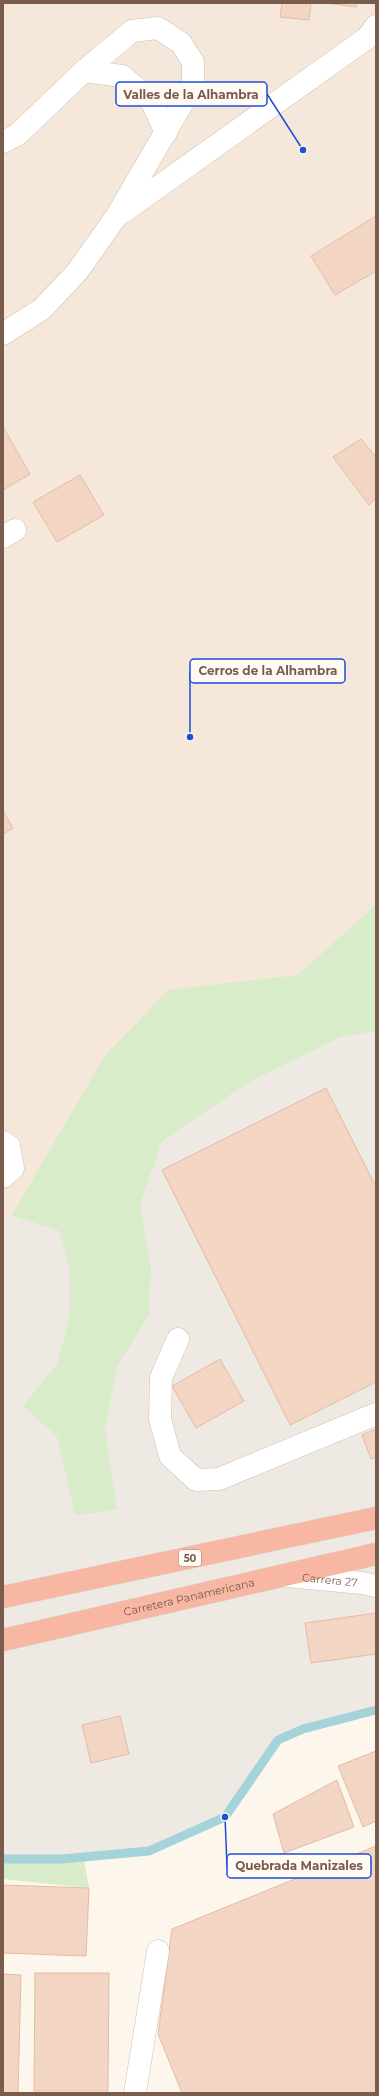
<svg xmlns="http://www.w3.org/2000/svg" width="379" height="2096" viewBox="0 0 379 2096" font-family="Montserrat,sans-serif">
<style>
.residential{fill:#f5e8da}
.industrial{fill:#efe9e4}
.green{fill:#d8ecc9}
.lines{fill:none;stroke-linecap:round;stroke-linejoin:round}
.stream{stroke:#a5d3da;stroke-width:9}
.building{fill:#f3d5c3;stroke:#e6bba3}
.minor-casing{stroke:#d1beb0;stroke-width:23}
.highway-casing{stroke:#dad1cd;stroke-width:23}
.minor{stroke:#fff;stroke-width:22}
.highway{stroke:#f7b7a3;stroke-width:22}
.labels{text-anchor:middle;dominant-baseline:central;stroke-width:3.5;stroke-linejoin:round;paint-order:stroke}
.shield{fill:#fffaf3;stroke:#a28b7f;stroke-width:1}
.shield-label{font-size:10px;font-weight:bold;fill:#7a5c4d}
.street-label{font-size:11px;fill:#7a5c4d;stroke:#fffaf3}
.leader{fill:none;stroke:#1d4ed8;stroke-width:1.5}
.callout-dot{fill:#1d4ed8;stroke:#fffaf3;stroke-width:1.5}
.callout{fill:#fffaf3;stroke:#1d4ed8;stroke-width:1.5}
.callout-label{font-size:12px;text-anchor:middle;font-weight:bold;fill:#7a5c4d}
</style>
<rect width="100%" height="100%" fill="#fdf6ec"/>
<path class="residential" d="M3 3H376V904L298 975 168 991 12 1215 3 1220Z"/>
<path class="industrial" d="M376 904V1710L303 1729 278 1740 225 1817 149 1851 62 1859H3V1220L12 1215 104 1057 168 990 298 975Z"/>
<path class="green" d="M376 904V1031L341 1037 249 1082 162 1141 140 1204 151 1267 149 1315 117 1367 105 1429 117 1510 75 1515 57 1437 23 1406 57 1364 70 1317V1270L59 1231 12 1215 104 1057 168 990 298 975Z
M83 1854 89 1888 3 1879V1855Z"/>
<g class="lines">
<path class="stream" d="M3 1859H62L149 1851 225 1817 278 1740 303 1729 376 1710"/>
</g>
<path class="building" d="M282 3H311L309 20 280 17Z
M325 3H357L356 7Z
M376 216V271L335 295 311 256Z
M3 427 30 474 3 490Z
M361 439 376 457V498L369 505 333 457Z
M80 475 104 515 57 542 33 502Z
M3 811 13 828 3 834Z
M326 1088 376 1187V1382L290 1425 162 1170Z
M220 1359 244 1401 196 1428 172 1386Z
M376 1429V1457L371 1459 362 1435Z
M376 1613V1654L311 1663 305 1623Z
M120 1716 129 1754 91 1763 82 1725Z
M376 1751V1821L363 1827 338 1766Z
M337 1780 354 1827 284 1853 273 1814Z
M376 1846V2093H182L158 2034 172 1929Z
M3 1885 89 1888 86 1956 3 1953Z
M35 1973H109L108 2091H34Z
M3 1974 21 1975 18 2093H3Z"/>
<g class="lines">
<g class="minor-casing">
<g id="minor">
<path d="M84 71 122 76 151 100 166 133"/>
<path d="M3 142 17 135 84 71 132 31 158 28 181 43 193 62V85L116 217 77 272 42 309 3 334"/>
<path d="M123 212 367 38 376 26"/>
<path d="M3 537 15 530"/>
<path d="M3 1142 9 1146 13 1168 3 1177"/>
<path d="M178 1339 161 1378 160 1419 170 1456 196 1480 219 1479 376 1414"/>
<path id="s1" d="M288 1576 362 1583 376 1586"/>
<path d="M135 2093 158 1951"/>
</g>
</g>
<g class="highway-casing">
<g id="highway">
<path d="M3 1597 376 1518"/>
<path id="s2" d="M3 1640 376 1554"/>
</g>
</g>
<use href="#minor" class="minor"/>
<use href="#highway" class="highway"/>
</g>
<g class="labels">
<rect class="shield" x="179" y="1550" width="22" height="16" rx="3"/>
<g class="shield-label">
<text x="190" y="1558">50</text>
</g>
<g class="street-label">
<text stroke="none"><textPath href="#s1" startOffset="42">Carrera 27</textPath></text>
<text stroke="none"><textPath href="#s2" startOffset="191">Carretera Panamericana</textPath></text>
</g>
</g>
<path class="leader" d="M303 150L267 94M190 737L190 671M225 1817L227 1866"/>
<g class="callout-dot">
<circle cx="303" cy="150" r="4"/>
<circle cx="190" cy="737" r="4"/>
<circle cx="225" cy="1817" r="4"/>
</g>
<g class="callout">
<rect x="116" y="82" width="151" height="24" rx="4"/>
<rect x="190" y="659" width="155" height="24" rx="4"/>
<rect x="227" y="1854" width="144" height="24" rx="4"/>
</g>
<g class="callout-label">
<text x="191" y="99">Valles de la Alhambra</text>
<text x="268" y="675">Cerros de la Alhambra</text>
<text x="299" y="1870">Quebrada Manizales</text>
</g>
<rect width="379" height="2096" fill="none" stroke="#7a5c4d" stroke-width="8"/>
</svg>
